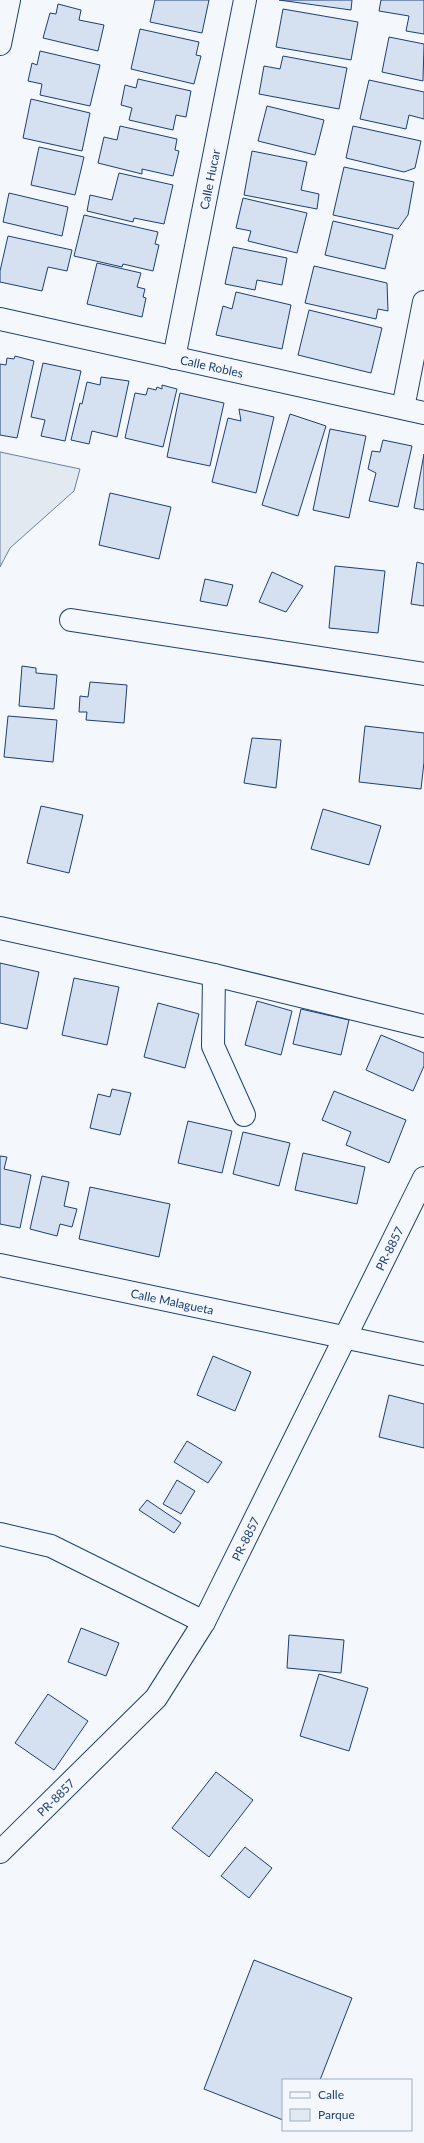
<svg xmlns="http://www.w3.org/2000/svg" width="424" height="2143" viewBox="0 0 424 2143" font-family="Lato,sans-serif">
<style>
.green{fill:#e3e9f0;stroke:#687fa3}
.building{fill:#d5e0f0;stroke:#1d3f73}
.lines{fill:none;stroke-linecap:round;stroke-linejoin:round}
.minor-casing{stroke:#1d3f73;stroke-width:24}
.tertiary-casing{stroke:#1d3f73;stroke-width:24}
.minor{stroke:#f4f7fb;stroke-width:22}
.tertiary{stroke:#f4f7fb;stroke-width:22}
.labels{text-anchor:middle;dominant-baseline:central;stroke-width:3;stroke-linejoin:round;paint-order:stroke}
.street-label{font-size:12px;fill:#1d3f73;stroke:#f4f7fb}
</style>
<rect width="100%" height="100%" fill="#f4f7fb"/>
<path class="green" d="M0 452 80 469 74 491 10 548 0 567Z"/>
<path class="building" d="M155 0H209L202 33 150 22Z
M279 0H352L351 10Z
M381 0H424V34L406 31 409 16 379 11Z
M58 4 81 10 79 20 104 25 98 51 43 38 50 13 56 14Z
M283 9 358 22 351 60 276 47Z
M140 29 199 42 196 55 201 56 194 84 131 69Z
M389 37 424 44 423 81 382 72Z
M40 51 100 65 90 106 40 95 42 84 28 81 32 63 37 65Z
M283 56 347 68 339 109 259 94 264 66 280 69Z
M138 79 191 91 186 117 176 115 173 130 129 120 132 108 121 105 125 85 136 88Z
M369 80 424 92V119L409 115 406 129 360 119Z
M31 99 90 113 82 151 23 138Z
M267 106 324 120 315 155 258 141Z
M120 126 177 139 175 150 179 151 173 176 142 169V174L98 163 104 137 117 140Z
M353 126 421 141 415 168 404 172 346 158Z
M39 147 84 157 75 195 31 185Z
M252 151 307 162 301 190 319 194 317 209 244 195Z
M344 167 414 182 408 215 398 229 333 215Z
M119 173 173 185 164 224 134 218 133 222 87 211 90 195 112 200Z
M9 193 68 207 62 236 3 222Z
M243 198 307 213 297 253 248 241 251 231 236 228Z
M84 215 158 232 155 244 159 245 153 271 123 264 122 267 74 256Z
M333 221 393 235 385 269 325 255Z
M8 236 72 250 67 271 48 267 42 291 0 282V271Z
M233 247 287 258 282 285 257 280 255 290 225 284Z
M97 263 141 273 137 287 145 289 143 297 146 298 142 317 87 304Z
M314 266 387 283 388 311 378 309 376 319 305 303Z
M236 292 291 305 282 349 216 335 223 306 232 309Z
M309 310 382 328 371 373 298 355Z
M15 356 34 361 17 438 0 435V364L6 365 7 358 14 359Z
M43 363 81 371 65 441 41 436 45 420 31 417Z
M101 377 129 381 117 437 92 431 89 444 71 440 80 403 82 404 87 382 100 385Z
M162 385 177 389 163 447 125 438 135 393 146 395 148 388 156 390 157 387 162 389Z
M180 393 224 403 210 466 167 457Z
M239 409 274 417 256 493 212 482 228 418 241 421Z
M290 414 326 426 298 516 262 505Z
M330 429 366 436 349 518 313 510Z
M383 440 412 446 398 507 369 501 376 473 368 469 372 451 380 452Z
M424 454V510L414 508Z
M110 493 171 507 159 559 99 545Z
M417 562 424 564V606L411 604Z
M335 566 385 571 378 633 329 628Z
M272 572 303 586 286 612 259 602Z
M205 579 233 585 227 606 200 601Z
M22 666 36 668V673L57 675 54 709 19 706Z
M90 682 127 685 124 723 86 720 87 712H79L80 696 88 697Z
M8 716 57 720 53 762 4 757Z
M365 726 424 733V762L421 789 359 782Z
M252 738 281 740 276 788 244 783Z
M41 806 83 815 69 873 27 863Z
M323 809 381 826 369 865 311 849Z
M0 963 39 972 27 1029 0 1023Z
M74 978 119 987 107 1045 62 1035Z
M257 1001 292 1011 281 1055 245 1045Z
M158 1003 199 1014 185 1068 144 1057Z
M301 1009 349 1020 341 1055 293 1044Z
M381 1035 424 1053V1066L413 1091 366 1070Z
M112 1089 131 1093 120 1135 90 1128 98 1094 110 1097Z
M334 1091 406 1120 389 1163 346 1145 351 1132 322 1120Z
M188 1121 232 1131 222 1173 178 1163Z
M243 1132 290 1143 279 1186 233 1174Z
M303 1153 365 1167 357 1204 295 1190Z
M0 1156 7 1157 4 1169 31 1175 20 1228 0 1224Z
M42 1176 69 1182 64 1206 77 1209 72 1227 60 1224 57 1236 30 1229Z
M90 1187 170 1204 159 1257 79 1239Z
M213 1356 251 1372 235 1411 197 1395Z
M389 1395 424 1404V1448L379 1437Z
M187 1441 222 1462 208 1483 174 1462Z
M177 1480 195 1491 181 1514 163 1504Z
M147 1500 181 1523 174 1533 139 1510Z
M81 1628 119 1643 106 1676 68 1662Z
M289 1635 344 1640 341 1673 287 1668Z
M319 1674 368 1688 349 1751 300 1736Z
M48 1694 88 1721 54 1770 15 1743Z
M216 1772 253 1800 209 1857 172 1828Z
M245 1847 272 1868 249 1898 221 1876Z
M254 1960 352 1998 320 2080H283V2120L204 2089Z"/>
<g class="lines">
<g class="minor-casing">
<g id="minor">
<path d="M0 44 9 0"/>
<path id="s1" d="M0 319 424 413"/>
<path id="s2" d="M174 358 245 0"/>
<path d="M403 408 424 302"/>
<path d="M71 620 424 674"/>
<path d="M0 928 214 975 424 1026"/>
<path d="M214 975 213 1046 244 1115"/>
<path id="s3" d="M0 1265 424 1354"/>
<path d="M0 1534 51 1546 204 1622"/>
</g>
</g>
<g class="tertiary-casing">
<g id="tertiary">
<path id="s4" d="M0 1852 156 1698 204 1622 424 1178"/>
</g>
</g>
<use href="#minor" class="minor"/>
<use href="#tertiary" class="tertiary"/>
</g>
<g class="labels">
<g class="street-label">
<text stroke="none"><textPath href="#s2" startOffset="182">Calle Hucar</textPath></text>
<text stroke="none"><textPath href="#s1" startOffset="217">Calle Robles</textPath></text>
<text stroke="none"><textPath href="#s4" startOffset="726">PR-8857</textPath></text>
<text stroke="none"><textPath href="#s3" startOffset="176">Calle Malagueta</textPath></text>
<text stroke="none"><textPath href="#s4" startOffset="402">PR-8857</textPath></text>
<text stroke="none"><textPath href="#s4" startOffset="78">PR-8857</textPath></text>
</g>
</g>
<rect x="282" y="2079" width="130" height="52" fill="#f4f7fb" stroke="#9eadc5"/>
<rect x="290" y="2092" width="20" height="6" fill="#f4f7fb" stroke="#9eadc5"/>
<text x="318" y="2099" font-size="12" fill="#1d3f73">Calle</text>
<rect x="290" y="2109" width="20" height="12" fill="#e3e9f0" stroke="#9eadc5"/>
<text x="318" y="2119" font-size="12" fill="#1d3f73">Parque</text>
</svg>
